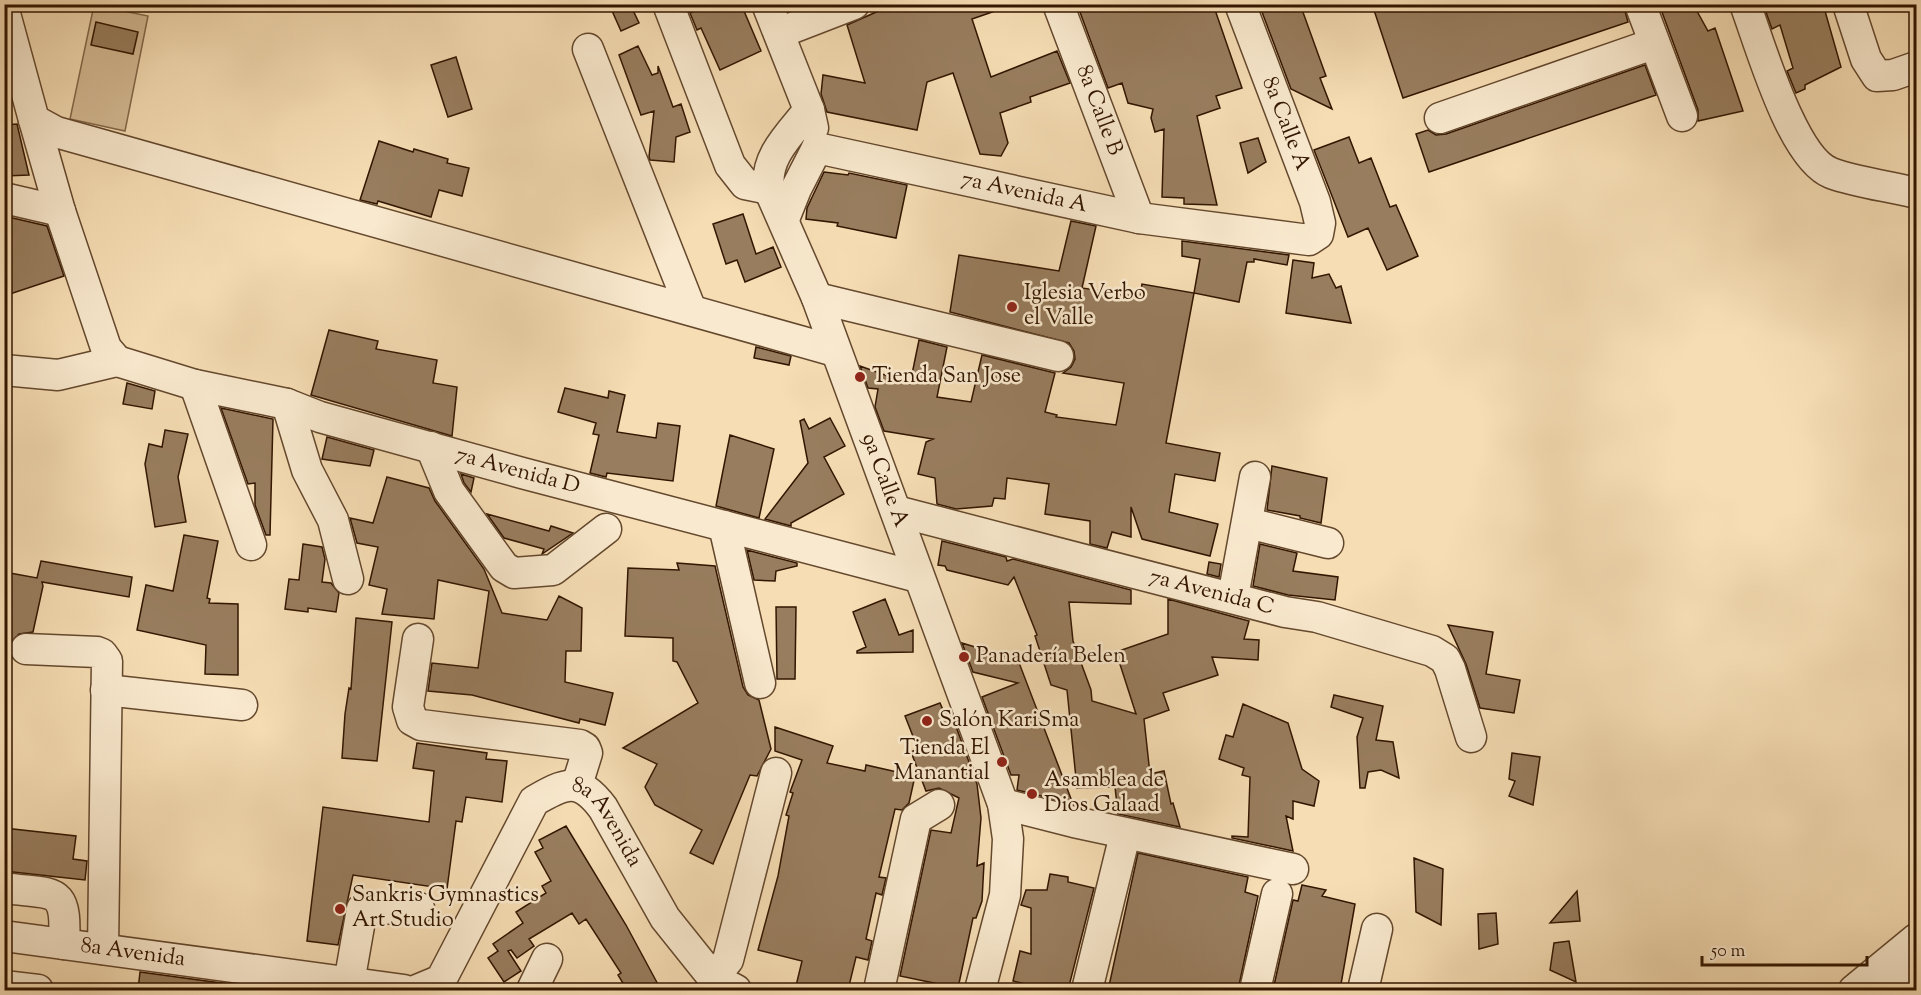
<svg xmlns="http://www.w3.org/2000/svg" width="1921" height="995" viewBox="0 0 1921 995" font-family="'Sorts Mill Goudy',serif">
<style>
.green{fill:#d5bb95;stroke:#84684a;stroke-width:1.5}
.building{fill:#987d5e;stroke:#331600;stroke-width:1.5}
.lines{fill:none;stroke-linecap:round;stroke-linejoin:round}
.minor-casing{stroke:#64482d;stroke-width:33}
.minor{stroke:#f9e9ce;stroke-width:30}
.poi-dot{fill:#8f2418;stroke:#f9e9ce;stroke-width:2}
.labels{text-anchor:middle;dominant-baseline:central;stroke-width:5;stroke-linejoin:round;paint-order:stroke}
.street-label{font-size:22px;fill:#331600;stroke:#f9e9ce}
.poi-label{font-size:22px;fill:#331600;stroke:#f9e9ce;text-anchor:start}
</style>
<rect width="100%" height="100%" fill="#f6ddb4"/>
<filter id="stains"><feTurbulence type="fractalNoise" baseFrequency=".00333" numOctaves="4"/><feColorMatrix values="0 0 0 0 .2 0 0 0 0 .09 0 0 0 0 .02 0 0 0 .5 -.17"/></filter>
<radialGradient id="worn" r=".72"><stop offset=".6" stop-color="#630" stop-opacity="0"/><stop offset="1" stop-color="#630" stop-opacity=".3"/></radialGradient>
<path class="green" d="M94 5 148 16 125 131 70 119Z"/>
<path class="building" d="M609 4H630L639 23 621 31Z
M710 4H741L761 51 720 70 701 28 697 30 690 13Z
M881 4H1004V8L972 19 991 77 1057 51 1070 83 1030 97 1031 102 1000 113 1008 143 1001 156 980 154 953 73 927 82 917 130 827 112 821 94 823 75 865 83 847 25 883 9Z
M1077 4H1213L1242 88 1216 96 1220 108 1197 116 1217 205 1184 204V198L1162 197 1164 129 1155 132 1151 118 1153 109 1128 103 1122 83 1108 88Z
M1259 4H1300L1326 76 1320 78 1332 109 1291 89Z
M1372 4H1623L1628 22 1403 98Z
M1659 4H1693L1708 31 1715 28 1743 111 1698 121V110Z
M1763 4H1823L1841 67 1805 85V89L1796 93 1787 71 1793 68 1780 25 1772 29Z
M96 22 138 32 133 54 91 45Z
M638 46 652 75 658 73V66L673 107 681 104 690 132 676 137 674 162 650 160 649 157 654 111 641 115 619 55Z
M456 57 472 109 448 117 431 65Z
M1645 65 1656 95 1429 172 1416 134 1428 130 1436 135 1446 134Z
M17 124 29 175 4 176V125Z
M1349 137 1359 163 1371 158 1390 207 1396 205 1418 256 1387 270 1368 228 1348 237 1314 150Z
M1258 138 1266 162 1248 173 1240 143Z
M379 141 413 152 414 149 448 159 447 163 469 168 462 196 439 190 431 217 378 201 377 204 360 200Z
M824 172 848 175 849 173 907 185 896 238 837 226 838 223 806 219 807 208Z
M743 214 756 254 773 247 781 267 745 282 737 260 726 264 713 224Z
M4 216 47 226 64 276 4 296Z
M1071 221 1096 226 1082 288 1140 297 1142 284 1194 293 1166 443 1220 453 1215 481 1175 474 1169 512 1218 524 1210 556 1142 539 1131 507V537L1112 532 1107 548 1090 544V521L1045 514 1049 484 1007 478 1005 499 994 498 992 506 956 509 937 504 935 478 918 474 926 442 933 439 884 431 875 407 878 389 868 388 860 366 910 384 919 340 947 347 937 397 971 402 982 355 1055 373 1045 412 1057 415 1056 417 1116 425 1124 383 1063 373 1071 367 1075 359 1074 351 1069 343 950 312 959 255 1059 271Z
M1182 241 1289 255 1287 265 1254 259V262H1247L1239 302 1194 293 1200 259 1182 256Z
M1293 260 1314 263 1312 278 1329 274 1336 288 1341 286 1351 323 1286 313Z
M329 330 378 341 376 349 437 360 433 383 457 387 452 436 311 395Z
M756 347 791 356 789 365 754 358Z
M127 383 155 391 152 409 123 404Z
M565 388 608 398 609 391 625 395 617 432 656 438 658 423 680 426 673 481 607 473 606 477 590 473 599 435 593 434 596 423 558 412Z
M221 408 273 419 270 535H266L255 505V483L248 484Z
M830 418 845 446 824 457 844 494 791 523V526L765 519 808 463 800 421 804 419 809 429Z
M165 430 188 434 178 477 186 522 155 527 145 464 149 444 162 447Z
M730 435 774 449 759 518 716 506Z
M327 437 374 450 370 466 322 459Z
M1272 466 1327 478 1321 523 1300 518V516L1267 510Z
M461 474 474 478 471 492 464 483Z
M387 477 429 488 435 501 484 569 502 613 547 620 559 596 582 608 581 651H566L565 682 613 693 605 725 580 719 579 723 472 695 428 691 432 663 478 668 489 591 438 580 434 619 382 614 387 589 369 585 378 547 357 543 350 518 373 523Z
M487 514 549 531 551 526 573 533 542 554 544 549 504 538Z
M184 535 218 541 207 598 210 599 209 603 238 604V675L205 674 206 645 137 630 146 585 173 591Z
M942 541 1006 557 1007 561 1013 559 1131 590V604L1069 602 1073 641 1091 690 1092 701 1136 714 1116 652 1168 634V599L1249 621 1244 639 1259 640 1258 660 1212 657 1218 675 1163 693 1169 710 1144 719 1150 774 1164 771 1171 804 1173 803 1180 827 1118 814 1115 787 1077 788 1067 690 1051 685 1035 636 1037 635 1014 577 1008 585 947 570 945 566 938 565Z
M303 544 322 547 325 559 322 582 331 583 339 593 336 612 308 608V612L285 609 289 579 299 580Z
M1260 544 1297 553 1293 571 1338 577 1335 600 1288 595 1253 586Z
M747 550 797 563V566L776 571 775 581 754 580Z
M41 561 132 577 129 597 42 582 43 586 33 632 19 634 10 644 4 643V572L37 578Z
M1209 562 1221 564 1219 577 1207 574Z
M677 563 715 566 743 687 748 695 759 700 771 749 757 776 750 775 713 864 690 853 702 830 655 805 645 787 657 764 623 748 698 703 677 662 673 661V638L625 636 628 568 679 570Z
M885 599 899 635 913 630V652L857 653V651L866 647 853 612Z
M776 607H796L795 679H777Z
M356 618 392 622 377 761 342 758 345 714 349 688 351 689Z
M1448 625 1493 632 1486 674 1520 680 1514 713 1480 708 1466 664Z
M962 643 1018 660 1073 804 1017 790 1019 775H1011L982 697 1018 683 973 672Z
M1334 695 1383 706 1376 740 1393 742 1399 778 1381 770 1368 772 1365 788H1360L1357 737 1363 718 1331 707Z
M940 703 944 712 950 710 977 784 981 818 977 866 984 863 982 901 976 918H973L958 988 900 976 931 830 951 833 959 798 939 788 926 791 911 752 918 749 905 716Z
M1243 704 1288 723 1302 769 1319 781 1314 806 1293 801V819L1286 816 1293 851 1232 838V836L1248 837 1250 777 1242 775 1244 768 1219 759 1226 735 1233 737Z
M775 727 833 746 827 763 865 771 866 765 915 776 909 803 902 810 895 809 879 877 886 878 882 895 876 893 866 939 872 941 868 960 856 957 848 990H795L802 961 758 950 778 876 789 816 786 815 793 793 790 792 802 760 775 751Z
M417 743 487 753 486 759 507 761 502 802 466 797 462 822 456 821 447 889 353 875 338 945 307 941 323 807 429 822 434 771 413 768Z
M1512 753 1540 757 1533 805 1509 796 1515 781 1509 779Z
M566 826 626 925 661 990H627L618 975 621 973 586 919 579 924 572 913 529 939 534 946 517 958 511 950 508 951 521 971 504 982 488 958 498 951 493 944 523 923 516 912 546 893 542 886 551 881 535 852 543 848 539 840Z
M4 828 76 836 73 859 87 861 85 880 4 871Z
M1138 853 1248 877 1245 892 1258 896 1238 990H1132L1109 986Z
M1414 858 1443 869 1441 925 1416 912Z
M1050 874 1068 877V882L1094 888 1068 990H1051L1013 981 1020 951 1031 954V908L1021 905 1026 890H1047Z
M1302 885 1326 890 1322 896 1355 904 1340 990H1273L1293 900 1298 901Z
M1577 891 1580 921 1550 923Z
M1496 913 1498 944 1479 949 1478 914Z
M1569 941 1576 982 1550 970 1554 943Z
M140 972 243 986 242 990H138Z"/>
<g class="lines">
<g class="minor-casing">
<g id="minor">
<path d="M668 4 730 165 745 184 769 189"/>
<path d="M767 4 809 110 813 128"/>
<path id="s1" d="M1058 4 1139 218"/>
<path d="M1640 4 1682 116"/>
<path d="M1745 4C1760 44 1792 158 1831 173 1858 183 1889 186 1916 193"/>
<path d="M1848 4 1866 59 1877 76 1893 75 1916 67"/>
<path d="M4 10 34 120 56 132 835 351"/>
<path d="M779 33 854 4"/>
<path d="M588 49 691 310"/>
<path id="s2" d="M809 110C791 133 764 157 769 189L817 298 1003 804 1008 839 1005 895 980 990"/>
<path d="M1440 118 1653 44"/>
<path d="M34 120 60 211 106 348 117 361"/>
<path id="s3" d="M817 148 1139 218 1309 240 1318 234 1320 223 1315 202 1240 4"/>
<path d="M4 198 60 211"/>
<path d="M784 219 796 189 817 148"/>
<path d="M817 298 1058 356"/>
<path id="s4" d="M117 361 195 385 287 404 320 417 522 473 918 577"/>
<path d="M4 370 58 375 117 361"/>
<path d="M195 385 251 545"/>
<path d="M287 404 307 470 333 520 348 579"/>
<path d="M431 447 449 491 504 567 514 573 553 570 606 529"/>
<path id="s5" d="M896 511 1285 612 1317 617 1432 651 1445 659 1450 669 1471 737"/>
<path d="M1248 523 1328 543"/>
<path d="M724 526 760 683"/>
<path d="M1233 597 1255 477"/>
<path d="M418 639 408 707 412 720 421 725 580 745 585 748 587 753 577 785"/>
<path d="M26 649 97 652 102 654 107 661 103 949"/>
<path d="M106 690 242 705"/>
<path d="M1003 804 1074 822 1293 869"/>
<path d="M4 888C56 895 67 885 64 944"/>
<path id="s6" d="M4 936 404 990"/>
<path d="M713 978 728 960 776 773"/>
<path d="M349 983 362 909 419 908"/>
<path d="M4 986 38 990"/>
<path id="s7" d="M417 990 441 980 534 801C565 783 579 776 603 808L665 918 713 978 736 990"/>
<path d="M532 990 547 959"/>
<path d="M879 990 916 819 939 805"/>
<path d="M1087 990 1122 847"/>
<path d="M1255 990 1277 894"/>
<path d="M1363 990 1377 929"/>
<path d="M1854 990 1916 939"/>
<path d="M1889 990 1916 968"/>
</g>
</g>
<use href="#minor" class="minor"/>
</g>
<g class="poi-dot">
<circle cx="1012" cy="307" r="6"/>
<circle cx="860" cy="377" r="6"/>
<circle cx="964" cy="657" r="6"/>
<circle cx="927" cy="721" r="6"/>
<circle cx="1002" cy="762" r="6"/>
<circle cx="1032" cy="794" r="6"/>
<circle cx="340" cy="909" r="6"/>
</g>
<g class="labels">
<g class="street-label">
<text stroke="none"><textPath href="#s1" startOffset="114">8a Calle B</textPath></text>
<text transform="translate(1285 124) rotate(69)">8a Calle A</text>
<text stroke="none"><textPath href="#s3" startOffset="212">7a Avenida A</textPath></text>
<text stroke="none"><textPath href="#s4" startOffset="416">7a Avenida D</textPath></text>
<text stroke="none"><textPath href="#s2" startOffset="405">9a Calle A</textPath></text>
<text stroke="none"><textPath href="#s5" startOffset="326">7a Avenida C</textPath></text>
<text stroke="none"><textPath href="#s7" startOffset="322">8a Avenida</textPath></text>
<text stroke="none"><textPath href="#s6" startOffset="130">8a Avenida</textPath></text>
</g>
<g class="poi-label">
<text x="1024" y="294">Iglesia Verbo<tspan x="1024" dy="25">el Valle</tspan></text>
<text x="872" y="377">Tienda San Jose</text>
<text x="976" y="657">Panadería Belen</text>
<text x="939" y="721">Salón KariSma</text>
<text x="990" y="749" text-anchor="end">Tienda El<tspan x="990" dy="25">Manantial</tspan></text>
<text x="1044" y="781">Asamblea de<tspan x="1044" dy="25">Dios Galaad</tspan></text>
<text x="352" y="896">Sankris Gymnastics<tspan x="352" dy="25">Art Studio</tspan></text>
</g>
</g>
<rect width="1921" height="995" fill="none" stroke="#f6ddb4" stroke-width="24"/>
<rect x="6" y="6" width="1909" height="983" fill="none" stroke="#331600" stroke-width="3"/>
<rect x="12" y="12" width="1897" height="971" fill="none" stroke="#331600" stroke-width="1.5"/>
<path d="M1702 956v9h165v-9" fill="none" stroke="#331600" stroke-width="3"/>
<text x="1711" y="956" font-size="18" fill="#331600" stroke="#f9e9ce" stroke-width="4.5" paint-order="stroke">50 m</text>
<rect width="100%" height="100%" filter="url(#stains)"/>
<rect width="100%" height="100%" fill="url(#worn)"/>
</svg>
